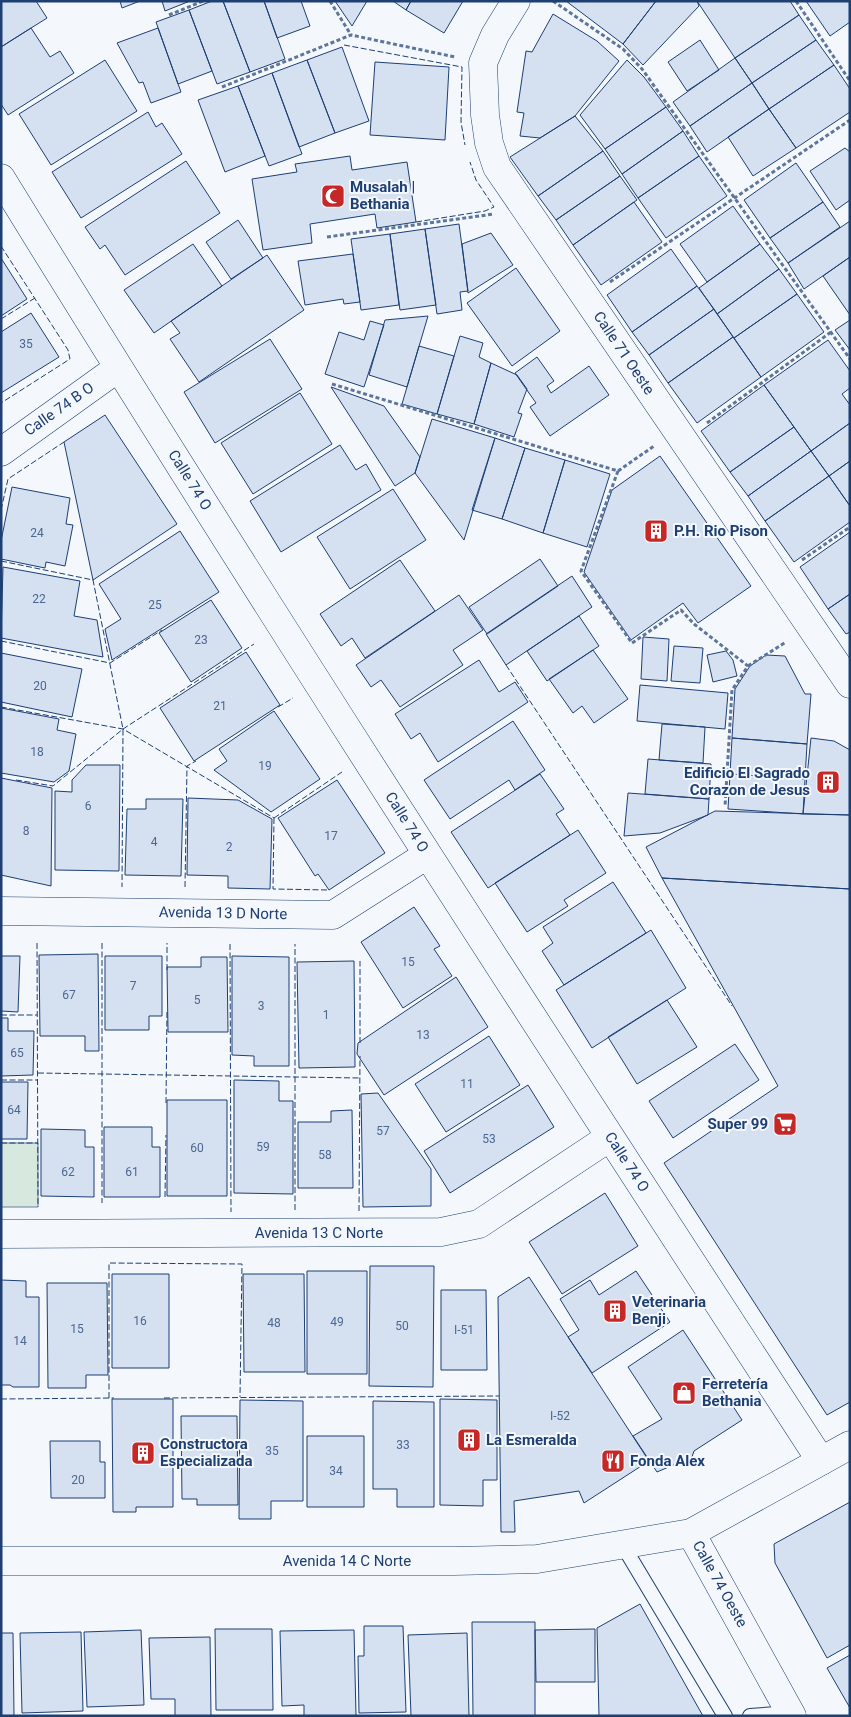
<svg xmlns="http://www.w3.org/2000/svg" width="851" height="1717" viewBox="0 0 851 1717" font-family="Roboto,sans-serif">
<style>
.green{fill:#d7e8df;stroke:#687fa3}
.building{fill:#d5e0f0;stroke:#1d3f73}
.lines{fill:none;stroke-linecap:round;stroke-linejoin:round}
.service-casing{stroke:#1d3f73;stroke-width:16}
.minor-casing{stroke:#1d3f73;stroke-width:29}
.tertiary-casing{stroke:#1d3f73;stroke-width:29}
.path{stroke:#5e769c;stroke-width:3;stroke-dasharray:4 2.5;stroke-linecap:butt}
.service{stroke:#f4f7fb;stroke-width:14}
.minor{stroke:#f4f7fb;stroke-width:28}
.tertiary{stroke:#f4f7fb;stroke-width:28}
.fence{stroke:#1d3f73;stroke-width:1;stroke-dasharray:6 2.5;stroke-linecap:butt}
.labels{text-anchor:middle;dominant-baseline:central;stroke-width:4;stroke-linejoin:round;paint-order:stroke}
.number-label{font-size:12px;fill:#4b6792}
.poi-label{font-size:15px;font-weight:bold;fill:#1d3f73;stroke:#f4f7fb;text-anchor:start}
.street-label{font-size:15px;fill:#1d3f73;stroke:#f4f7fb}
</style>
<rect width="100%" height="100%" fill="#f4f7fb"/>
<path class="green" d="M1 1143H38V1207H1Z"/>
<path class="building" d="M1 1H36L47 18 1 47Z
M120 1H140L122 8Z
M162 1H190L165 11Z
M212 1H223L250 72 217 84 189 10Z
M223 1H264L285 59 250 72Z
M264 1H301L310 26 277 38Z
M335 1H367L352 26Z
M393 1H411L406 10Z
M411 1H463L444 33 406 10Z
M566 1H656L623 44Z
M656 1H697L699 6 643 65 623 44Z
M697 1H790L799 15 735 58Z
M806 1H850V22L830 36Z
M189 10 212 71 178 84 156 22Z
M553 14 597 41 619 61 575 116 540 138 520 136 524 113 517 112 526 51 532 52Z
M799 15 816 40 752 83 735 58Z
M31 28 50 57 60 51 74 73 8 115 1 104V47Z
M158 28 181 92 151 103 143 82 139 83 117 43Z
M700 40 719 70 687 91 668 62Z
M816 40 834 65 769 109 752 83Z
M342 47 369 121 335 133 307 60Z
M735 58 752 83 690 126 673 102Z
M105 60 137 111 51 165 19 114Z
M307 60 335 133 299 147 272 73Z
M627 60 644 77 666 107 605 149 580 115Z
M375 62 449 67 445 140 370 135Z
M834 65 850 89V112L796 148 769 109Z
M272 73 302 154 269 166 238 86Z
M752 83 769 109 707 152 690 126Z
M238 86 265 156 225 172 198 100Z
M666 107 683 131 622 174 605 149Z
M769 109 796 148 753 176 728 137Z
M148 112 156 127 162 123 182 154 81 218 52 172Z
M575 116 603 151 538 196 510 157Z
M683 131 699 156 638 198 622 174Z
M845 148 850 152V200L836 210 810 171Z
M603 151 620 176 556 220 538 196Z
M350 156 352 170 407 162 416 222 377 228 375 214 310 224 312 243 263 250 252 179 297 172 295 164Z
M699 156 727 196 666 238 638 198Z
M186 161 220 213 125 275 105 245 100 249 85 227Z
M796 163 823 202 770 238 744 200Z
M620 176 637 200 573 245 556 220Z
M634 202 662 242 601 285 573 245Z
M823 202 840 227 788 263 770 238Z
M733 206 760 244 707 282 680 244Z
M238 220 263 258 231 279 206 242Z
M850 221V257L804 289 788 263Z
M459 224 468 291 460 292 462 310 437 314 425 229Z
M425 229 436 305 400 310 390 234Z
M491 233 513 265 468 293 462 244Z
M390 234 399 305 361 310 351 239Z
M193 244 222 286 154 333 124 290Z
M760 244 779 269 717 314 699 288Z
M671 249 697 286 632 332 607 295Z
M353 254 360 302 344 304 343 299 305 305 298 261Z
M267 255 304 310 199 382 170 339 180 333 171 321Z
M850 257V315L823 276Z
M1 258 27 299 1 316Z
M516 268 560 331 512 366 467 303Z
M779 269 797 294 734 338 717 314Z
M697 286 714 309 649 355 632 332Z
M797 294 824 332 761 377 734 338Z
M714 309 733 337 668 383 649 355Z
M31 313 59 357 1 393V332Z
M428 316 407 387 369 375 385 320Z
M850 320V350L835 330Z
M370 321 384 325 364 387 325 374 339 332 364 340Z
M460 336 483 343 479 357 491 363 474 424 437 414Z
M733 337 761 377 697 423 668 383Z
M270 339 302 389 215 443 184 392Z
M828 340 850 371V388L842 394 850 405V423L811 451 764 385Z
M419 346 454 356 437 414 402 404Z
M537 357 554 381 547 386 551 393 589 366 609 395 550 436 530 407 536 403 515 373Z
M491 363 517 375 527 389 518 413 522 414 514 437 474 424Z
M764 385 794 427 730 472 701 431Z
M331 387 384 406 420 457 415 473 395 486Z
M300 393 332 444 253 494 221 443Z
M105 415 177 524 93 580 64 442Z
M432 419 495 438 464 540 415 473Z
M850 423V461L829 476 811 451Z
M794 427 811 451 748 496 730 472Z
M495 438 525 448 502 519 472 510Z
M340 445 356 470 366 464 381 490 281 552 250 501Z
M525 448 565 460 543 533 502 519Z
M811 451 829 476 765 521 748 496Z
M660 456 751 586 698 623 683 603 631 640 584 572 612 490Z
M565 460 610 474 587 547 543 533Z
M850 461V506L829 476Z
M829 476 850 506V522L794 562 765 521Z
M12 487 70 498 66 524 73 525 65 566 46 562 45 568 1 559V541Z
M393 489 426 540 350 589 317 537Z
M180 531 219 592 112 660 105 629 121 619 99 584Z
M850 532V594L828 609 800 567Z
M540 559 558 586 487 634 469 607Z
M400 560 435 611 365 658 352 638 341 646 320 614Z
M3 567 80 581 74 616 97 620 103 657 1 638Z
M572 576 592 607 506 665 486 634Z
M850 594V632L846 634 828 609Z
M459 595 483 630 453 650 463 665 400 707 381 680 371 687 356 665Z
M211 600 242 648 191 682 159 633Z
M579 616 599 646 547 681 527 651Z
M643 637 669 639 667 681 641 679Z
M674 646 703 648 700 683 671 681Z
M593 650 628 699 594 723 582 706 573 713 549 679Z
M726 651 733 660 737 676 713 682 707 655Z
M246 652 280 705 194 761 160 708Z
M1 653 82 669 72 717 1 702Z
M766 655 785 656 805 694H811L807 744 732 738 735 689 750 666Z
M479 660 499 692 515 682 528 702 438 762 420 733 411 739 395 714Z
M640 685 728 693 725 729 637 721Z
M1 708 59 719 57 730 76 734 69 771 54 782 1 773Z
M274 711 320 779 271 812 214 770 227 761 219 749Z
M513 721 545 770 515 790 509 780 450 819 424 780Z
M662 724 705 727 703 763 659 760Z
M732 738 807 744 805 779 730 774Z
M811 738 834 741 850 750V815L803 814Z
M648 759 711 764 709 799 645 794Z
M86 765H120L119 871 55 870V791L72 792V780Z
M540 774 564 809 556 814 570 835 488 888 451 832Z
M730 774 805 779 803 814 728 809Z
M1 778 52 788 51 886 1 875Z
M337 780 385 853 329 890 318 874 315 876 278 818Z
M628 793 709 799 708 815 660 833 624 836Z
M188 798 238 800 272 819 270 889 228 888V876L187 875Z
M146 799H183L181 876 125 875 127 809H146Z
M715 811 850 815V889L662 878 646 847Z
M578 830 606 873 564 900 568 906 527 932 495 883Z
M662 878 850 889V1402L827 1415 664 1163 778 1086Z
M613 882 646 933 564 985 542 951 553 943 543 927Z
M414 907 440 946 434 949 452 976 403 1008 361 942Z
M651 930 686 988 592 1048 556 990Z
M98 954 99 1051H85V1036H40L39 955Z
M1 956H20L18 1012 1 1011Z
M105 956H162V1016H149V1030H105Z
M232 956 289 957V1066H254V1056L232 1055Z
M201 957H227L228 1032H168L167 967H201Z
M354 961 355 1067 299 1068 297 962Z
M456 977 488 1027 384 1095 357 1054 358 1043Z
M667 1000 697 1047 637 1084 608 1037Z
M1 1018H8V1031H34L33 1075 1 1076Z
M489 1036 520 1085 446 1132 415 1084Z
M735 1044 759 1080 673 1138 649 1101Z
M234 1080 279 1081V1101H293V1194L234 1193Z
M1 1082H28L27 1139H1Z
M528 1085 554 1127 450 1193 424 1151Z
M378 1093 431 1169V1206L363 1207 361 1094Z
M167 1100H227V1196H167Z
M352 1110 353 1188H298V1122H331V1111Z
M104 1127H152V1147H160V1197H104Z
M41 1129 85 1130V1147H94V1197L41 1196Z
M605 1193 638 1246 562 1294 529 1242Z
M370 1266H434L433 1387 369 1386Z
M307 1271H367V1374H307Z
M636 1271 670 1322 592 1373 568 1337 579 1330 560 1299 590 1280 599 1295Z
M112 1274H169V1368H112Z
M243 1274H304L305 1372H244Z
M529 1277 649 1461 584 1503 579 1491 514 1501 515 1532H501L498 1297Z
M1 1280 26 1281V1297H39V1387H13L10 1385H1Z
M47 1283H107L108 1375H86V1388H48Z
M441 1290H486L487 1370H441Z
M683 1330 742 1420 694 1451 692 1457 657 1472 633 1436 662 1419 628 1367Z
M112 1399H173V1507H136V1512H113Z
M440 1399 497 1400V1480H483V1506L440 1505Z
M240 1400 303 1401V1501H271V1519H239Z
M373 1401 434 1402V1507H397V1489H373Z
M181 1416H237L238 1505H197V1499H182Z
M307 1436H364V1507H307Z
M50 1441H100V1462H105V1498H51Z
M850 1502V1645L827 1658 775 1563 774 1544Z
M640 1604 703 1716H599L597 1628Z
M472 1622H535V1716H473Z
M364 1626H403L406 1712 359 1713 358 1656H364Z
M215 1629H272L273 1710H216Z
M595 1629V1682H536L535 1630Z
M141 1630 144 1705 87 1707 84 1632Z
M354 1630 356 1716H304V1705L282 1706 280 1631Z
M81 1632 83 1711 22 1713 20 1633Z
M1 1633H13L14 1716H1Z
M467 1633 469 1716H411L408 1635Z
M210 1637 211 1716H175V1699H151L149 1638Z
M850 1655V1708L827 1668Z"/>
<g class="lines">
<g class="service-casing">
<path id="service" d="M622 1544 725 1716
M750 1716 791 1713"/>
</g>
<g class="minor-casing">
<path id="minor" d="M516 1 495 35 483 63 485 115 489 143 497 167 850 684
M1 178C267 610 544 1036 821 1461
M1 452 118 368
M1 911 333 915 427 855
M1 1234 441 1232 479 1224 610 1137"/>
</g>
<g class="tertiary-casing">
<path id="tertiary" d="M691 1533 792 1716
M1 1561H454L537 1559 691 1533 850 1445"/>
</g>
<path class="path" d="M330 1 351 35
M553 1 623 49 642 69 850 359
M796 1 850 81
M169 15 203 1
M222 87 351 35 455 57
M327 237 494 214
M610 282 850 120
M332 384 618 471 654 446
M707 423 831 332
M618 471 581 571 632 643 681 610 694 624 748 666 732 690 725 807
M802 560 850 527
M748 666 786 642"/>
<use href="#service" class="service"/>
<use href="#minor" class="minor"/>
<use href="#tertiary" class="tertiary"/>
<path class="fence" d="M344 45 462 67 461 122 465 145
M416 222 485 211 494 207 476 180 470 162
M1 246 68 350 70 359 1 403
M1 319 35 298
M1 510 8 479 64 442
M1 561 93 580 123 729 122 887
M1 641 110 663 162 630
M506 665 732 1006
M1 707 123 729 274 818
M278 707 293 698
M16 780 53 786 123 729 254 644
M274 818 273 889 329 890
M274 818 342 772
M185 887 187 766 196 761
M37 943 38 1207
M102 943V1203
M230 944 231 1212
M167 970V943
M1 1015H37
M360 1043V961
M38 1073 360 1078
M1 1080H38
M166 1103 167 1010
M1 1143H38
M165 1197 166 1135
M295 1210V944
M359 1211 360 1056
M109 1398V1263L242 1264 240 1397
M164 1398 499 1396
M1 1399 114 1398"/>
</g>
<defs>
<g id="mosque-square" transform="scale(1.25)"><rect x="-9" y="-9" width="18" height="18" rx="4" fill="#c62828" stroke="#f4f7fb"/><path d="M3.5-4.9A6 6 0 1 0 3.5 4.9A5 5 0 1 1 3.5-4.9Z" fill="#fff"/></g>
<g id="building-square" transform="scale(1.25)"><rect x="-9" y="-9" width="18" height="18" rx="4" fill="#c62828" stroke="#f4f7fb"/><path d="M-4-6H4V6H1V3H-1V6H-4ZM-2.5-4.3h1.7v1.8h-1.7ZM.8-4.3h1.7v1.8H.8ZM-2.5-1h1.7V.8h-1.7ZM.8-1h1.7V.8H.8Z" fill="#fff"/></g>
<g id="supermarket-square" transform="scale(1.25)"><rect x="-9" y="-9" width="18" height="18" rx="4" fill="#c62828" stroke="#f4f7fb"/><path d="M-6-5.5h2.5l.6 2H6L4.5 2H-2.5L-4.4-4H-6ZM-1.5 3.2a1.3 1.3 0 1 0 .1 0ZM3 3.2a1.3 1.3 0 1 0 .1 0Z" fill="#fff"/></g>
<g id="shop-square" transform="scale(1.25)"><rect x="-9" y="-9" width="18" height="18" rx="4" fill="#c62828" stroke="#f4f7fb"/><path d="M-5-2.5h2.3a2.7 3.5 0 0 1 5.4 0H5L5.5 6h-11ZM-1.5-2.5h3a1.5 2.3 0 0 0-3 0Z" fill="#fff"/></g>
<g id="restaurant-square" transform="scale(1.25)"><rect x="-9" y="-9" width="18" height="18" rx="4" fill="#c62828" stroke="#f4f7fb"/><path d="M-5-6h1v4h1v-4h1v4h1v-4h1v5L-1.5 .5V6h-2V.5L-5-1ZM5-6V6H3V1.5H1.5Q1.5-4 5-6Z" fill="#fff"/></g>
</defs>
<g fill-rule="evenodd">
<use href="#mosque-square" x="333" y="196"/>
<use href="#building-square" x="656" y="531"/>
<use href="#building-square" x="828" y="782"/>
<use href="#supermarket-square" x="785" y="1124"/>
<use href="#building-square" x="615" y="1311"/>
<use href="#shop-square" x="684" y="1393"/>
<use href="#building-square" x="469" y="1440"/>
<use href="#building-square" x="143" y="1453"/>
<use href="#restaurant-square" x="613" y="1461"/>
</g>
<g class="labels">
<g class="number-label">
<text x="26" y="344">35</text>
<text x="37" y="533">24</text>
<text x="39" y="599">22</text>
<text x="155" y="605">25</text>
<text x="201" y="640">23</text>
<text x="40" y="686">20</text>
<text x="220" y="706">21</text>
<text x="37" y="752">18</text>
<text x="265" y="766">19</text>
<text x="88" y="806">6</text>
<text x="26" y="831">8</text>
<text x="331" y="836">17</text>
<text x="154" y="842">4</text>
<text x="229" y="847">2</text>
<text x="408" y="962">15</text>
<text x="133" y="986">7</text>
<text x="69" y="995">67</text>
<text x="197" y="1000">5</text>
<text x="261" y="1006">3</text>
<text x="326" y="1015">1</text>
<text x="423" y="1035">13</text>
<text x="17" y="1053">65</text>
<text x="467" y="1084">11</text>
<text x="14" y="1110">64</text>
<text x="383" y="1131">57</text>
<text x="489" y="1139">53</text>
<text x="263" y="1147">59</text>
<text x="197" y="1148">60</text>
<text x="325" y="1155">58</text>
<text x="68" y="1172">62</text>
<text x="132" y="1172">61</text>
<text x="140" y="1321">16</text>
<text x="337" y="1322">49</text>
<text x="274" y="1323">48</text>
<text x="402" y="1326">50</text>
<text x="77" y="1329">15</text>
<text x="464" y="1330">I-51</text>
<text x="20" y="1341">14</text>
<text x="560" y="1416">I-52</text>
<text x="403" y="1445">33</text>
<text x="272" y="1451">35</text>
<text x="336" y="1471">34</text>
<text x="78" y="1480">20</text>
</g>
<g class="poi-label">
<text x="350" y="187">Musalah |<tspan x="350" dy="17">Bethania</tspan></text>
<text x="674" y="531">P.H. Rio Pison</text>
<text x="810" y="773" text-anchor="end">Edificio El Sagrado<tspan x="810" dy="17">Corazon de Jesus</tspan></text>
<text x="768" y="1124" text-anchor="end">Super 99</text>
<text x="632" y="1302">Veterinaria<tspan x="632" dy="17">Benji</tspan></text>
<text x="702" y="1384">Ferretería<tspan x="702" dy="17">Bethania</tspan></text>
<text x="486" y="1440">La Esmeralda</text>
<text x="160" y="1444">Constructora<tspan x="160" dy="17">Especializada</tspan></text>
<text x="630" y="1461">Fonda Alex</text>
</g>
<g class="street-label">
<text transform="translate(624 353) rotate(56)">Calle 71 Oeste</text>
<text transform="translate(59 409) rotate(-35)">Calle 74 B O</text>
<text transform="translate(190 480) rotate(58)">Calle 74 O</text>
<text transform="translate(407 822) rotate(58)">Calle 74 O</text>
<text transform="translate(223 913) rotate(1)">Avenida 13 D Norte</text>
<text transform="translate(627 1162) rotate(57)">Calle 74 O</text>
<text x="319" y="1233">Avenida 13 C Norte</text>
<text x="347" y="1561">Avenida 14 C Norte</text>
<text transform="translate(720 1584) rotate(61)">Calle 74 Oeste</text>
</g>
</g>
<rect width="851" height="1717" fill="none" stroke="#1d3f73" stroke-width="5"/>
</svg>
